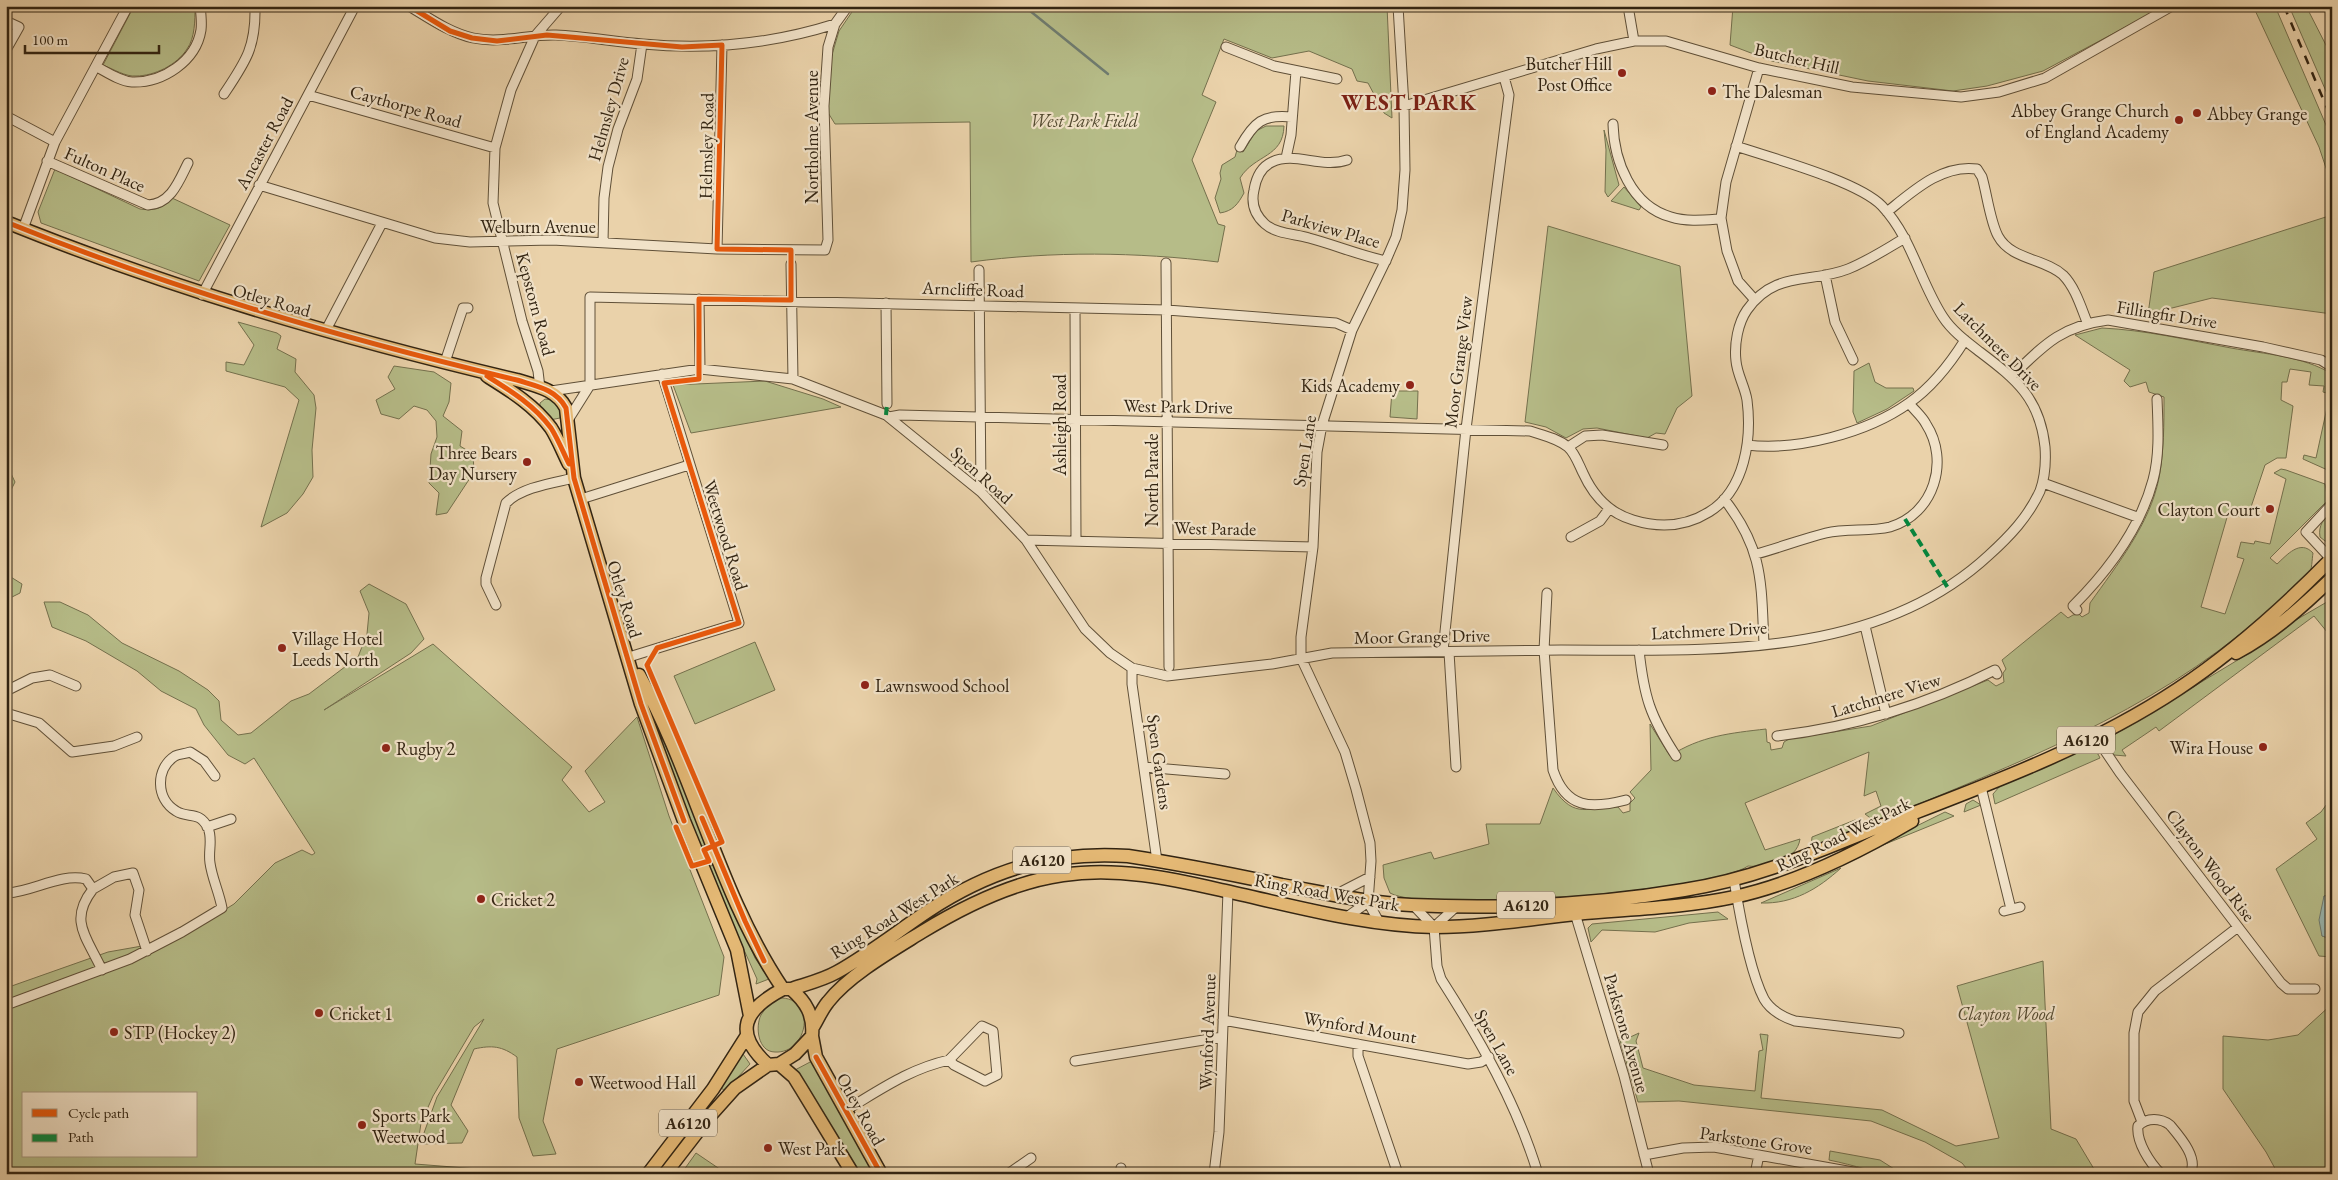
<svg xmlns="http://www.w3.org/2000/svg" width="2338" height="1180" viewBox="0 0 2338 1180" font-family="'EB Garamond',serif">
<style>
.green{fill:#b6bc88;stroke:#74704d;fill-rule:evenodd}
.water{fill:#98b6af;stroke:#6f7c70}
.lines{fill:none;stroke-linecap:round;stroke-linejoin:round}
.stream{stroke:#6f7c70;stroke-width:2.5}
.minor-casing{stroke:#605038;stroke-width:11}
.highway-casing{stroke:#322412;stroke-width:15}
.minor{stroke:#f1e2c8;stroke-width:9}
.highway{stroke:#e5b975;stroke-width:12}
.rail{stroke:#322412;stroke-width:2.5;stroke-dasharray:9 9;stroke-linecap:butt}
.quiet{stroke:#00873e;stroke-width:4;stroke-dasharray:8 4;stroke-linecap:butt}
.cycleway-casing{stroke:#f1e2c8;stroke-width:8}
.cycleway{stroke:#e8590c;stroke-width:5}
.poi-dot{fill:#8f2418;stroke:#f1e2c8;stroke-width:2}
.labels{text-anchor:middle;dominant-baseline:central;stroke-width:4.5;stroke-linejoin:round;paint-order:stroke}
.shield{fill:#f1e2c8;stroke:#6b5d49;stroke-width:1}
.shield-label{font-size:16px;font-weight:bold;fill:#322412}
.street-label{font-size:18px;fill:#322412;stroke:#f1e2c8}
.poi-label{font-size:18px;fill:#322412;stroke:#f1e2c8;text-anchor:start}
.park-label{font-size:18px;font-style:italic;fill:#534a30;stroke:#f1e2c8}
.district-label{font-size:22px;font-weight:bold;letter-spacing:1px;fill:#7a1f14;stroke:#f1e2c8}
</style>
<rect width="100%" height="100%" fill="#ead2aa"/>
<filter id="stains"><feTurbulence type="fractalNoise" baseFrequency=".004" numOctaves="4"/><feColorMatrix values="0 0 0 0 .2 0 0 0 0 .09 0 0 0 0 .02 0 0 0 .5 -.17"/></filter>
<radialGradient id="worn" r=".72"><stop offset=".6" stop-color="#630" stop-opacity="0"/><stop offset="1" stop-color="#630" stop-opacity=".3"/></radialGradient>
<path class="green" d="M134 6 195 7C195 20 195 38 187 49 177 65 154 76 136 76 126 77 113 69 103 65Z
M856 6H1387L1392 118 1384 113 1368 83 1357 81 1352 69 1309 51 1272 58 1224 39 1202 95 1216 102 1192 160 1218 224 1225 226 1218 262C1137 252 1052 251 971 262L970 122 835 124 827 111 831 58 839 31Z
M1733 6H2165L2043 71 1987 86 1953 91 1868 81 1772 61 1730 45Z
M2253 6H2275L2332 139V186L2319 147Z
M2289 6H2306L2330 53 2332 52V105Z
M1266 126H1284C1283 158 1255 154 1240 178L1244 193C1238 204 1233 211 1220 213L1215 198 1221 179 1220 173 1222 165 1235 157 1237 150 1243 152 1256 131Z
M1604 130 1619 185 1608 197 1605 192 1606 150Z
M55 169 140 209C154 211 162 209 172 198L230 225 199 281 41 223 38 212Z
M1624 187 1641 207 1639 210 1611 201Z
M2332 215V314L2212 298 2148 314 2154 272Z
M1548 226 1680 266 1692 396 1677 408 1665 434 1656 433 1647 438 1597 428 1583 429 1566 438 1546 427 1525 422Z
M238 322 277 333 281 336 277 349 296 359 295 372 314 395 316 408 312 450 313 477 303 494 287 513 261 527 299 400 285 387 226 371V362L244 365 254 345Z
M2102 328C2145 330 2188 340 2231 348 2264 354 2303 356 2332 374V472L2303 459 2304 455 2316 458 2330 394 2323 392 2324 386 2309 385 2311 372 2290 369 2287 382H2282L2281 400 2293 406 2286 458H2277L2265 465 2249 513 2241 517 2228 514 2201 607 2225 614 2244 559 2237 557 2241 542 2254 544 2255 541 2270 544 2286 479 2274 473 2281 469 2286 470 2325 484 2328 500 2270 558 2277 564C2287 555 2300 539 2313 553 2312 559 2312 570 2309 575 2298 590 2278 603 2263 615 2148 715 2017 763 1880 820H1873L1865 814 1881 806 1876 791 1864 796 1869 752 1745 803 1765 850 1800 839C1797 861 1766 868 1748 866 1713 891 1427 914 1390 893L1384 878 1383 865 1431 852 1434 859 1489 844 1486 824H1540L1553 788C1576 821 1588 806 1618 807L1623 813 1630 811V803L1635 798 1630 792 1651 770 1650 724 1670 756C1700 736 1731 733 1766 729L1767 742 1770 743 1771 750 1782 748 1784 742 1789 739 1871 726 1988 680 1996 686 2004 682 2003 673 2006 669 2002 660 2061 612 2068 618 2073 615 2079 614 2082 617 2089 613 2090 603C2117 565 2150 524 2159 478 2164 451 2164 424 2164 397L2149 392 2146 382 2130 387 2124 381 2130 370 2075 335Z
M1869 363 1875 382 1886 388H1913L1914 391 1887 409 1857 423 1853 412 1854 371Z
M394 366 434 372 451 383 449 402 443 416 462 431 460 446 473 454 474 472 447 513 436 515 439 493 429 483 431 454 437 437 436 421 427 410 414 406 399 419 381 414 376 400 395 389 388 377Z
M765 381 823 399 841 407 691 433 673 385Z
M1392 391H1418L1417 419 1390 417Z
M545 399 552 400 560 409V418L550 420 540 409V403Z
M6 463 15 482 6 500Z
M2332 510V542L2325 541 2320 537C2318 525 2324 519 2332 510Z
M6 574 22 584 20 593 6 600Z
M369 584 406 604 424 639 411 653 324 710 433 644 572 767 562 780 589 812 605 802 585 771 637 717 669 816 724 957 719 995 557 1049 543 1121 556 1154 533 1156 519 1118 517 1057C502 1046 492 1045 474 1049L451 1105 468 1131 462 1143 420 1144 437 1097 484 1019 474 1027 433 1096 421 1123 415 1164 478 1169 491 1174H6V1170L10 1168 6 1157V988L108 952 176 940 234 904 275 863 302 850 312 855 315 853 254 758 245 764 228 755 204 725 196 709 161 691 137 671 86 641 52 627 44 602H60L88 615 122 643 179 671 208 690 219 701 221 720 238 735 251 733 291 701 309 694 358 657 367 634 369 613 360 591ZM24 1094H196V1156H24Z
M2332 599V638L2314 616 2159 731 2156 727 2122 750 2126 756 2114 755 2110 752V740L2117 733 2246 655 2289 624Z
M755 642 775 690 695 724 674 676Z
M652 707 707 844 699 847 647 708Z
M2086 749 2098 754 2100 758 1995 804 1993 794 2000 786Z
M2332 797V895L2324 896 2322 936 2332 939V957L2319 956 2276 869 2317 839 2306 823 2321 812Z
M1973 800 1981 805 1964 812 1966 804Z
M1945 812 1954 816 1878 847V845Z
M1855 820 1860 822 1862 827 1813 848 1811 847 1812 837Z
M714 865 755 958 769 979 756 984 757 979 707 867Z
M1841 868C1818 889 1793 904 1761 903Z
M1718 912 1728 919 1689 923 1655 932 1602 930 1591 942 1588 928 1592 924Z
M2043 961 2051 1129 2076 1139 2097 1174H1971L1962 1163 1925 1142 1871 1121 1679 1101 1638 1102 1619 1037 1624 1035 1626 1039 1639 1033 1636 1041 1643 1068 1694 1085 1755 1091 1759 1051 1763 1050 1760 1034 1768 1035 1761 1098 1882 1110 1956 1146 1999 1138 1957 986Z
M777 998C818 995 809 1054 775 1052 758 1052 755 1027 761 1015 765 1008 771 1003 777 998Z
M2332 1004V1174H2278L2266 1152 2223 1089V1036L2268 1040 2298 1035Z
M743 1054 750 1064 725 1091 720 1087Z
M812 1061 875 1174H860L795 1070Z
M1830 1151 1880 1160 1902 1174C1877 1174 1854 1165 1829 1160Z
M696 1153 727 1174H681Z"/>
<path class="water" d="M2332 895V939L2322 936 2319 920 2324 896Z"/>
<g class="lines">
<path class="stream" d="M1024 6 1108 74"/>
<g class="minor-casing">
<path id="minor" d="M409 6C429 18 450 33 473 38 502 44 528 34 556 35 585 36 614 42 643 44 708 50 772 44 835 24
M1628 6 1634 41
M6 21 19 27 6 50
M1226 47 1274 66 1337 79
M97 67C108 73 120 81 132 82 163 83 196 61 201 30 202 22 201 14 200 6
M224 94C246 61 256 47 255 6
M308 95 495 148
M1404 106 1596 49 1634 41H1666L1759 68 1852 87 1961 97 1999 92 2045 78 2172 6
M6 116 55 142
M1613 124C1614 161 1631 206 1671 217 1687 222 1705 220 1721 219
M1240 147C1254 122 1263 114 1292 117
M1286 158 1291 135 1296 71
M1347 160C1321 169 1295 151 1272 162 1261 167 1256 178 1254 190 1251 203 1255 215 1265 224 1276 234 1296 234 1309 238 1335 245 1359 255 1386 261
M47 161 148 205C171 204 179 181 188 163
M259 185 435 238 470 242 552 240 717 249 825 250 828 240 824 106 828 47 835 24 848 6
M1887 212C1913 191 1942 164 1977 169L1982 177C1987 194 1990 221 1998 236 2011 260 2044 258 2063 275 2075 287 2081 307 2087 322
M23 229 55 142 128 6
M603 242 604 198 608 167 618 129 637 79 642 44
M717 249 722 45
M1166 263 1169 667
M791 264 793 379
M979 270 981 492
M1825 275 1835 322 1853 360
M202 295 355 6
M699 299 700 369
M1755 300 1738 281 1727 251 1721 218 1726 182 1759 68
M886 303 887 404
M1075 308 1076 541
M326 330 382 223
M445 362 463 308H468
M2011 377C2044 345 2061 326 2108 320L2263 347 2321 360 2332 367
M590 385V297L1167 310 1336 323 1352 330
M540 388 538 371 522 321 493 203 495 148 511 90 535 36 561 6
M551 391 700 369 793 379 886 415 981 492 1026 540 1085 629 1110 653 1132 668 1167 676 1272 664 1332 653C1408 652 1484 651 1561 650 1705 650 1875 661 1989 555 2010 536 2028 517 2040 491 2045 477 2046 461 2045 447 2040 399 2017 380 1980 352 1967 342 1952 331 1943 317 1920 282 1912 238 1882 206 1858 181 1771 158 1736 146
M889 417 900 415 1530 431C1542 435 1557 438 1568 447 1575 453 1579 465 1583 473 1593 495 1609 513 1633 520 1659 528 1685 527 1709 512 1745 490 1752 439 1747 400 1745 387 1737 374 1736 361 1734 344 1738 323 1747 310 1775 270 1810 284 1848 269 1868 261 1886 249 1905 238
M568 420 590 385
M1747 445C1797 451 1867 433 1909 403 1932 387 1950 364 1965 340
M1568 447 1585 436 1602 435 1663 445
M2043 483 2137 517
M581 499 689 465
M1724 499C1764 550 1761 583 1764 644
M1571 537 1600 521 1609 509
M1026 540 1313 547
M1756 554C1779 548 1802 539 1826 533 1846 528 1870 532 1890 527 1934 514 1950 461 1926 424 1922 416 1914 410 1909 403
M2331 559 2306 532 2332 504
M1547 593 1544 650 1553 770C1566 809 1591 809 1626 800
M496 605 486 584V578L506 503C522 487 553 483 574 478
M2077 610 2073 606C2108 571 2140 529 2153 480 2160 454 2158 425 2157 399
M1865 626 1886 714
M1639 650C1644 697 1650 716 1676 756
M1443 651 1466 429 1509 95 1504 77
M1449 652 1456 767
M629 657 739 623 662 374
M1132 668V684L1157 861
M6 691 32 678 50 675 76 686
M6 713 39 723 72 752 114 746 137 737
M1777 736C1854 727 1926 705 1995 670L1997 674
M2095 736 2120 773 2281 983 2288 989H2315
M1144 767 1225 774
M1981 787 2011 909
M207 827 231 819
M1734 880C1739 911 1750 972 1764 999 1771 1011 1783 1017 1795 1021L1899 1033
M6 889 8 893C34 891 61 873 86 879L93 889C68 921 87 937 102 970
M93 889 114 877 133 873 139 890 135 915 147 951
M1335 895 1370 877
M1413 905 1434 927 1437 966 1441 979C1480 1040 1517 1104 1538 1174
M1574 910 1624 1076 1649 1174
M2004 911 2020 907
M1347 917 1368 902
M1379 922 1368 902 1371 861 1370 843 1356 789 1345 752 1301 658V637L1313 547 1317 452 1322 425 1352 330 1387 258 1396 237 1402 210 1405 170 1404 106 1398 6
M1434 927 1457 906
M6 1005 130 959 182 932 222 908C219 892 212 878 210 863 208 851 213 839 208 828 199 810 188 819 176 811 156 799 155 769 175 756 179 754 185 754 190 752L204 761 215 776
M1223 1020 1468 1064 1481 1062 1489 1057
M1358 1044V1056L1398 1174
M1075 1061 1222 1037
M846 1110C880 1090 909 1069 949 1060L954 1065 985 1081 997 1075 993 1031 982 1026 949 1060
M2142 1122 2134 1101V1033L2138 1012 2155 991 2238 927
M1644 1155 1683 1148 1714 1147 1864 1174
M1008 1174 1031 1158
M1121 1174V1168
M1214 1174 1219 1132 1228 891
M1755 1174 1759 1155
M2161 1174C2150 1163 2136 1142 2138 1126 2147 1117 2161 1118 2170 1125 2180 1137 2199 1158 2190 1174"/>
</g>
<g class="highway-casing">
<path id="highway" d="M6 222C172 289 343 339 517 380 536 386 556 389 566 408L574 478 641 704 684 821 737 950 750 1016
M487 376C511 391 534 405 551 428 558 439 563 452 569 464
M2236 653C2273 633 2302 607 2332 578
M639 675C695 775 718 893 783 989
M783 989H791C806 984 823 980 837 972 869 954 898 931 928 911 992 869 1053 851 1128 856 1180 864 1231 874 1282 885 1325 893 1367 903 1411 905 1501 909 1595 905 1684 890 1756 879 1821 850 1888 823 1987 785 2089 748 2178 689 2234 652 2285 606 2332 558
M813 1027C818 1019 822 1009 828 1002 849 975 893 950 922 932 966 905 1013 882 1063 875 1116 867 1169 878 1221 890 1291 905 1363 926 1435 927 1483 927 1529 919 1576 914 1629 909 1682 908 1734 897 1795 884 1859 852 1912 821
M812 1036 816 1057 881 1174
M779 1064 794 1077 802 1090 853 1174
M768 1065C733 1033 743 1010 783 989
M648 1174 713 1089 746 1037
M665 1174 709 1117 735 1088 768 1065 779 1064 795 1054 812 1036C814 1015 806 1002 791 989"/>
</g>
<use href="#minor" class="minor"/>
<use href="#highway" class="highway"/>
<path class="rail" d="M2284 6 2332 120"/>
<path class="quiet" d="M886 415 887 404
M1905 519 1948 588"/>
<g class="cycleway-casing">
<path id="cycleway" d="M409 6 450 31 472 38 497 41 547 35 682 47 722 45 717 249 791 250V300L699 299V379L664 383 739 623 657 648 647 665 722 842 704 850 709 861 692 866 676 827
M6 222C172 289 343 339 517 380 536 386 556 389 566 408L574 478 641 704 684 821
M487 376C511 391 534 405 551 428 558 439 563 452 569 464
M702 818 745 921 764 961
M816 1057 881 1174"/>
</g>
<use href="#cycleway" class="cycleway"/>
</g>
<g class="poi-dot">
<circle cx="1622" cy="73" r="5"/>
<circle cx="1712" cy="91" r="5"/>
<circle cx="2197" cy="113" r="5"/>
<circle cx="2179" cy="120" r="5"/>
<circle cx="1410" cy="385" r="5"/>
<circle cx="527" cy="462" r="5"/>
<circle cx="2270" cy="509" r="5"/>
<circle cx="282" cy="648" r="5"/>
<circle cx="865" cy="685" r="5"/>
<circle cx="2263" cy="747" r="5"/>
<circle cx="386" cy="748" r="5"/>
<circle cx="481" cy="899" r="5"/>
<circle cx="319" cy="1013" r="5"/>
<circle cx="114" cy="1032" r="5"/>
<circle cx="579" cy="1082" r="5"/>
<circle cx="362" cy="1125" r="5"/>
<circle cx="768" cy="1148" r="5"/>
</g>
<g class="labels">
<g class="shield">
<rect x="2057" y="726.5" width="58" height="27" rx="4"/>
<rect x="1013" y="846.5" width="58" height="27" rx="4"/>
<rect x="1497" y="891.5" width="58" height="27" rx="4"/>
<rect x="659" y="1109.5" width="58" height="27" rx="4"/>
</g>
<g class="shield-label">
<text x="2086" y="740">A6120</text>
<text x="1042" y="860">A6120</text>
<text x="1526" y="905">A6120</text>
<text x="688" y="1123">A6120</text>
</g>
<g class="street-label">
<text transform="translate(1797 58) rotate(13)">Butcher Hill</text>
<text transform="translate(406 106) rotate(16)">Caythorpe Road</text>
<text transform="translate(608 109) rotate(-74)">Helmsley Drive</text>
<text transform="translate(811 137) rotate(-90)">Northolme Avenue</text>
<text transform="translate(264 143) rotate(-62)">Ancaster Road</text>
<text transform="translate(706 146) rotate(-89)">Helmsley Road</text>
<text transform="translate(105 169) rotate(24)">Fulton Place</text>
<text x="538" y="226">Welburn Avenue</text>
<text transform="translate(1331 228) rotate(16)">Parkview Place</text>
<text transform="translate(973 289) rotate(2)">Arncliffe Road</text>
<text transform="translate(272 300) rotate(16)">Otley Road</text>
<text transform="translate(536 304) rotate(75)">Kepstorn Road</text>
<text transform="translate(2167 314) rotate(9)">Fillingfir Drive</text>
<text transform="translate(1998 346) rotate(45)">Latchmere Drive</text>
<text transform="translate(1458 362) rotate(-83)">Moor Grange View</text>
<text transform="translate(1178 406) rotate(1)">West Park Drive</text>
<text transform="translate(1059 425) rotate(-90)">Ashleigh Road</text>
<text transform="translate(1304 451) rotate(-81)">Spen Lane</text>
<text transform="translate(982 475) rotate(42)">Spen Road</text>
<text transform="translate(1151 480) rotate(-90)">North Parade</text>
<text transform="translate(1215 528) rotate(1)">West Parade</text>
<text transform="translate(726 535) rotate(73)">Weetwood Road</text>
<text transform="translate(625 599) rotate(73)">Otley Road</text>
<text transform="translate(1709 630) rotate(-3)">Latchmere Drive</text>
<text transform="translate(1422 636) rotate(-1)">Moor Grange Drive</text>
<text transform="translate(1886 695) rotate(-17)">Latchmere View</text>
<text transform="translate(1160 762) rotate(82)">Spen Gardens</text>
<text transform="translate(1843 834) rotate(-26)">Ring Road West Park</text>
<text transform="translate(2211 865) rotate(53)">Clayton Wood Rise</text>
<text transform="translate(1327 892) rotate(10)">Ring Road West Park</text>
<text transform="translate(894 915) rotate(-32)">Ring Road West Park</text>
<text transform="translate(1360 1027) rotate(10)">Wynford Mount</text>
<text transform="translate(1207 1032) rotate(-88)">Wynford Avenue</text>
<text transform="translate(1627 1033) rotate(74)">Parkstone Avenue</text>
<text transform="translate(1497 1042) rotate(61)">Spen Lane</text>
<text transform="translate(861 1109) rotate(61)">Otley Road</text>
<text transform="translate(1756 1140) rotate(8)">Parkstone Grove</text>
</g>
<g class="poi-label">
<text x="1612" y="63" text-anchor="end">Butcher Hill<tspan x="1612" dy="21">Post Office</tspan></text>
<text x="1722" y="91">The Dalesman</text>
<text x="2169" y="110" text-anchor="end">Abbey Grange Church<tspan x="2169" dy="21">of England Academy</tspan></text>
<text x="2207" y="113">Abbey Grange</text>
<text x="1400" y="385" text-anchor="end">Kids Academy</text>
<text x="517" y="452" text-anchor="end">Three Bears<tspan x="517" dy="21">Day Nursery</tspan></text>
<text x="2260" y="509" text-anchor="end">Clayton Court</text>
<text x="292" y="638">Village Hotel<tspan x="292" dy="21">Leeds North</tspan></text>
<text x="875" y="685">Lawnswood School</text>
<text x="2253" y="747" text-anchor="end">Wira House</text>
<text x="396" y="748">Rugby 2</text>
<text x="491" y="899">Cricket 2</text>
<text x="329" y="1013">Cricket 1</text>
<text x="124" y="1032">STP (Hockey 2)</text>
<text x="589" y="1082">Weetwood Hall</text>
<text x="372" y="1115">Sports Park<tspan x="372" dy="21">Weetwood</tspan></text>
<text x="778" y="1148">West Park</text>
</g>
<g class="park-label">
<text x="1084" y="120">West Park Field</text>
<text x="2006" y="1013">Clayton Wood</text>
</g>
<g class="district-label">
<text x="1409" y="102">WEST PARK</text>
</g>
</g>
<rect width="2338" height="1180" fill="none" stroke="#ead2aa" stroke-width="25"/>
<rect x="8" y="8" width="2323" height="1165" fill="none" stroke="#322412" stroke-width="2.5"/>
<rect x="12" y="12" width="2313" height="1155" fill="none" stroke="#322412"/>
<rect x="22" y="1092" width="175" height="65" fill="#f1e2c8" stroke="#a5967f"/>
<rect x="32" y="1109" width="25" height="8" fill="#e8590c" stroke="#a5967f"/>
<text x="68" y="1118" font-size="15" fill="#322412">Cycle path</text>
<rect x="32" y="1134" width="25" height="8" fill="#00873e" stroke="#a5967f"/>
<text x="68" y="1142" font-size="15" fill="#322412">Path</text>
<path d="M25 45v8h134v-8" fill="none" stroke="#322412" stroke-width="2.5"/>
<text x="32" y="45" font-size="15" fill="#322412" stroke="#f1e2c8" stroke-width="4" paint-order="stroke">100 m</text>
<rect width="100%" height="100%" filter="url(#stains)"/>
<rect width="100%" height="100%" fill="url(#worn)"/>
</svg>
